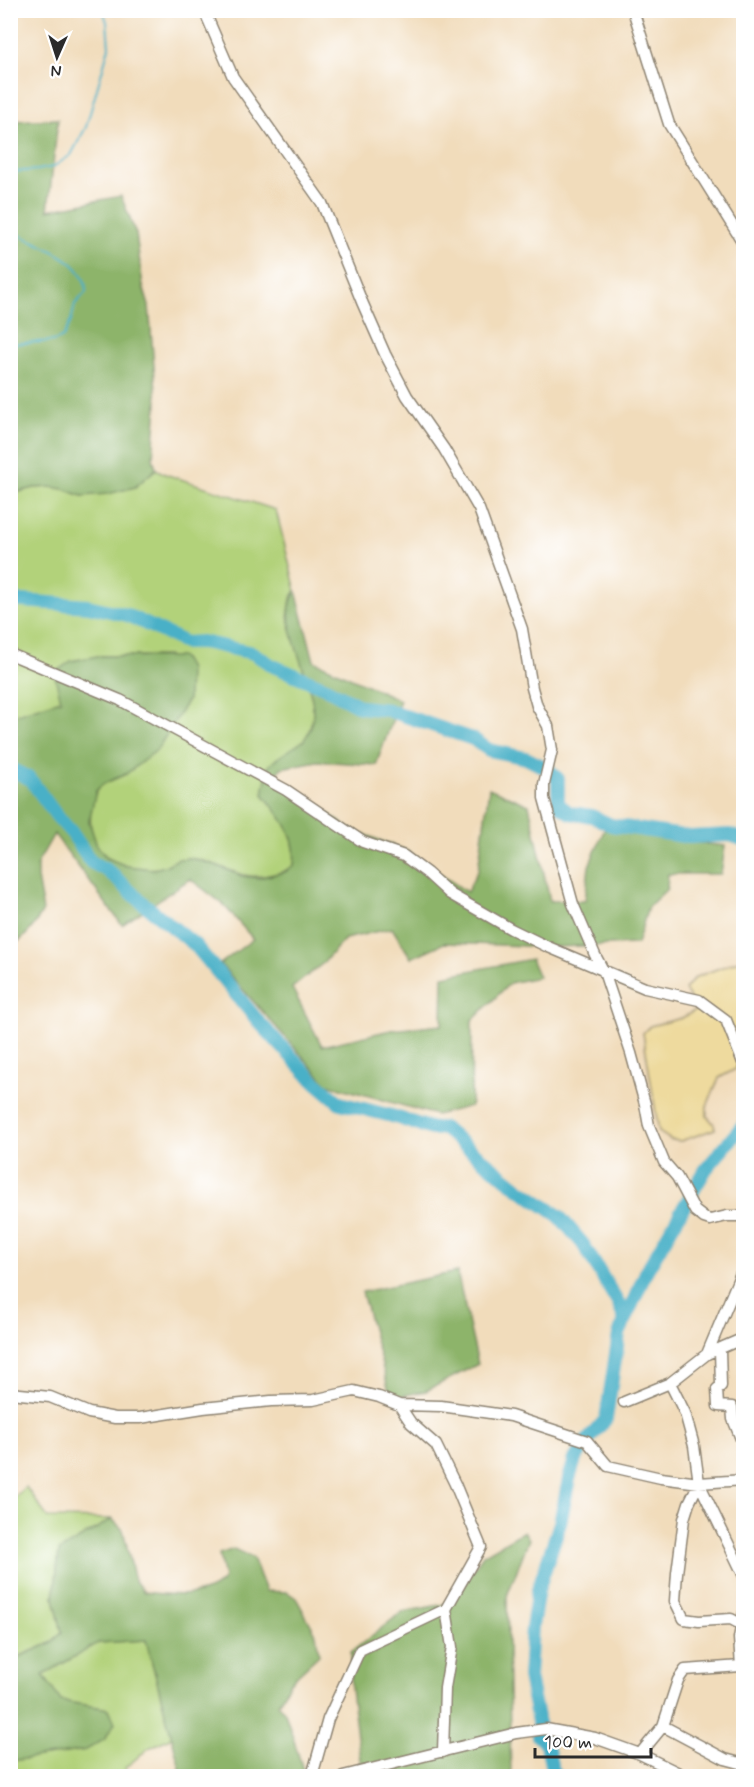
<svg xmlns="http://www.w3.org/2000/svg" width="754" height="1787" viewBox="0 0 754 1787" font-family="Mynerve,sans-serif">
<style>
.green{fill:#b2d27a;stroke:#6e7e52;stroke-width:1.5}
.forest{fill:#8db46a;stroke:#5c704a;stroke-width:1.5}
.sand{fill:#eeda9e;stroke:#8c8264;stroke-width:1.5}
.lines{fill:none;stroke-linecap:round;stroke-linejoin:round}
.stream{stroke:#48b0c7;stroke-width:2}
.river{stroke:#48b0c7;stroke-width:14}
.minor-casing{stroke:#8e8473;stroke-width:13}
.minor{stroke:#fff;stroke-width:10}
</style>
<rect width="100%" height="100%" fill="#fff"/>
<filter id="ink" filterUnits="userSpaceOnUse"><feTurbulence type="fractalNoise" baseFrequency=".0167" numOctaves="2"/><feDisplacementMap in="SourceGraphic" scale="12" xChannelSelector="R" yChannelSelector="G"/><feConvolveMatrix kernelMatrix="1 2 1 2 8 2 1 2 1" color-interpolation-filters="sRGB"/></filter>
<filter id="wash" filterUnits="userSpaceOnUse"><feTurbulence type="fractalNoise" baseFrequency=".008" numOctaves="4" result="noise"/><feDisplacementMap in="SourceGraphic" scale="24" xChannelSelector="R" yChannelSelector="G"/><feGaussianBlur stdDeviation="1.35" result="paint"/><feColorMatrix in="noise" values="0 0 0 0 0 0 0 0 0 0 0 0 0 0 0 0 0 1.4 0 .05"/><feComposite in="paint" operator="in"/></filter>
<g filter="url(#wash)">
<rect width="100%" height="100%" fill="#f1dcbb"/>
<path class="green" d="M156 469 165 474 276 510 296 591 291 598 288 617 313 703V717L307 737 303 741 269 767 263 794C281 817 298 834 294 865 285 872 279 873 269 875 238 882 218 860 189 858 179 858 172 864 163 867 153 870 137 869 127 866 98 859 86 833 92 806 94 800 94 793 98 789 105 781 117 778 126 774L168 656H98L71 661 61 700 11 716 10 500 15 493 34 488 50 487 64 489 82 496 135 487Z
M26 1487 48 1518 112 1519 59 1552 54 1598 62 1632 51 1643 11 1660V1500Z
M146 1640 172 1737 149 1748 125 1768 129 1776H11L10 1761 85 1750 109 1709 60 1701 43 1675 98 1643Z"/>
<path class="forest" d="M58 119 48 210 121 196 136 234 143 286 149 306 157 403 153 458 156 469 135 487 108 494 82 496 64 489 50 487 34 488 15 493 11 500V121Z
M296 591 314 661 400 700 376 765 317 761 281 768 275 776 350 829 405 850 467 892 478 870 489 788 529 805 550 901H585L589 866 605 828 657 838 725 846 721 874H668L667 889 648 907 637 944 555 947 444 943 411 958 392 928 345 939 322 964 292 988 322 1046 391 1030 442 1025 443 976 531 959 539 977 510 983 472 1021 471 1106 436 1115 327 1084 220 964 253 939 223 904 190 879 122 925 54 834 37 864V878L43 911C36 923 24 941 11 945V716L61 700 54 673 71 661 98 656 180 657 184 660 189 669 188 700 157 750 126 774 103 784 96 791 89 821 97 846 107 858 127 866 154 869 165 866 178 859 190 858 216 865 242 876 258 878 285 872 294 865C298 834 281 817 263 794L268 767 276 759 303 741C338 700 268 630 296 591Z
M457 1272 478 1364 426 1391 391 1398 362 1292Z
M112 1519 123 1530 135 1581 144 1592C168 1595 208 1600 224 1579L219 1554 234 1549 253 1558 266 1591 287 1592 296 1598 316 1634 319 1655 290 1682 278 1704 285 1712 305 1776H182L146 1640 98 1643 43 1675 61 1701 109 1709 115 1723 104 1740 86 1750 11 1761V1660L51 1643 62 1632 54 1598 59 1551Z
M524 1531 529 1539 507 1596 511 1776H362L351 1689V1652L402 1612 451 1603 483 1555Z"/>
<path class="sand" d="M743 959V1065L719 1078 707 1106V1116L714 1124 715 1129 681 1141 671 1140 659 1132 643 1033 650 1026 682 1018 696 1010C693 1000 688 998 685 989L696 977Z"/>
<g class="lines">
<path class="stream" d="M10 172 38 170 53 167 71 155 86 127 109 47 107 22 103 10
M10 230C36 245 87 258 86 292L75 304 71 321 63 337 54 341 10 344"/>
<path class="river" d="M10 600 88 606 127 615 186 643 202 642 253 653 273 666 324 687 361 707 388 710 473 739 489 750 526 758 548 769 558 779V804L570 813 592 816 611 825 690 837 730 835 744 840
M10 768 30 779 56 815 72 833 91 862 108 871 144 904 195 945 258 1021 313 1080 340 1103 392 1116 432 1129 443 1128 518 1188 559 1216 583 1244 618 1303 625 1320
M556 1776C545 1760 555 1750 538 1736V1722L529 1677 532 1627 538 1590 560 1523 569 1479 575 1459 587 1441 606 1419 619 1334 647 1270 706 1169 744 1124"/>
</g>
</g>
<g filter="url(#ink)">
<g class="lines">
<g class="minor-casing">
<path id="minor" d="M204 10 233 77 322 203 362 302 385 354 407 396 444 449 479 509 522 629 532 688 537 706 548 726 552 750 544 784V798L573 904 595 955 604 972 631 1053 645 1104 649 1126 664 1162 677 1177 695 1211 704 1218 710 1220 727 1216H744
M633 10 669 124 744 244
M10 654 120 700 286 790 363 842 404 856 427 873 450 894 511 929 546 946 645 988 699 1000 726 1020 744 1065
M720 1349 721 1386 717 1389 718 1406 732 1407 733 1419 744 1446
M707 1354 744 1266
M670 1383 685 1413 694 1446 699 1483 744 1576
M10 1393 50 1397 89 1413 115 1418H140L203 1408 271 1401 313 1400 354 1391 379 1397 399 1405 441 1406 511 1416 587 1441 608 1466 661 1478 699 1483 744 1480
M624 1402 670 1383 707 1354 744 1338
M699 1483 689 1503 684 1519 677 1573 675 1601 684 1619 699 1621 731 1619 744 1626
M663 1726 725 1759 744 1764
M443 1752 445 1688 452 1647 446 1609
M640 1754 663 1726 678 1680 685 1670 741 1666 739 1638 744 1613
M312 1776 328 1719 360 1650 446 1609 481 1547 455 1484 436 1445 411 1423 399 1405
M343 1776 516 1733 546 1729 595 1738 640 1754 685 1776"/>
</g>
<use href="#minor" class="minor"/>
</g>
</g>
<rect width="754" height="1787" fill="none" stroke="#fff" stroke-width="36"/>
<g transform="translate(57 57) rotate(183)" stroke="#ffffff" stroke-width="4.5" paint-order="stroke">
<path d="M0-4.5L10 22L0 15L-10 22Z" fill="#2b2b2b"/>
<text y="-9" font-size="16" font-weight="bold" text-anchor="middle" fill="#2b2b2b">N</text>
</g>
<path d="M535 1748v9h116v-9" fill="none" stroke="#2b2b2b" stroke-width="3"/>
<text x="544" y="1748" font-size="18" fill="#2b2b2b" stroke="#ffffff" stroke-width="4.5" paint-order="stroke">100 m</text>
</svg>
